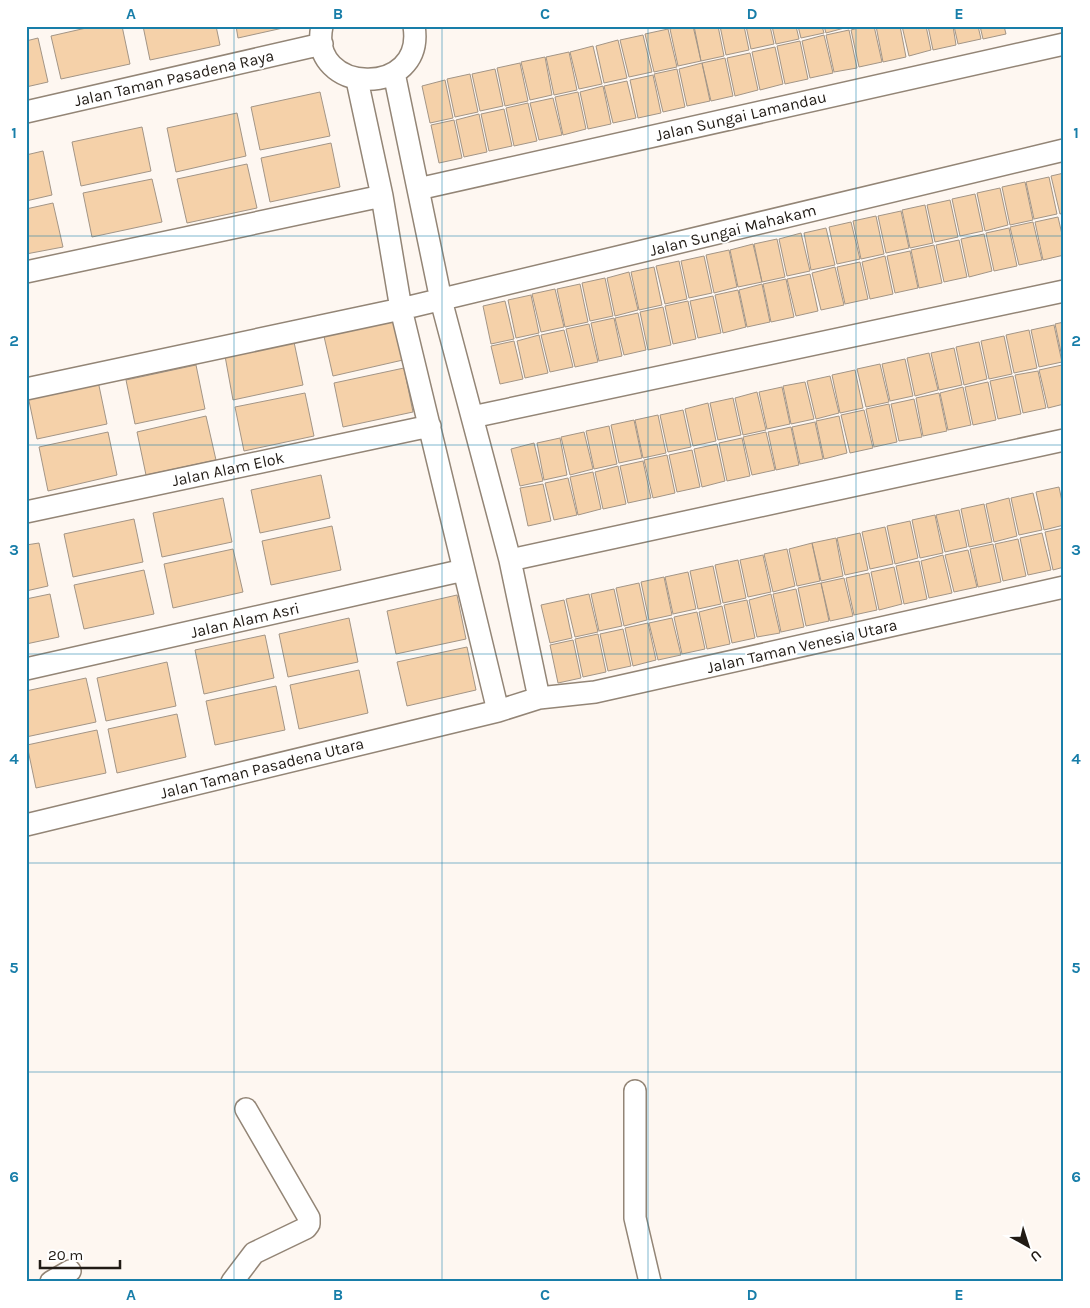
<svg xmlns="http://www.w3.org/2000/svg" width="1090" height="1308" viewBox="0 0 1090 1308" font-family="Karla,sans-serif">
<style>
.building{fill:#f5d1a9;stroke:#a39586}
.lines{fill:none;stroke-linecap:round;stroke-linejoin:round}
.minor-casing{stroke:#938576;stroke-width:24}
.minor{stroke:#fff;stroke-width:21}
.grid{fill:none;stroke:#187ea9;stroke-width:1;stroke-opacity:0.55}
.labels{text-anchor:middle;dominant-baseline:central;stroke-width:4;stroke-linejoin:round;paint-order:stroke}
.street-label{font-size:16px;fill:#211b15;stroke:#fff}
.neatline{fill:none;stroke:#187ea9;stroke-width:2}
.grid-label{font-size:16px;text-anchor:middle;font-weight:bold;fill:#187ea9}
</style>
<rect width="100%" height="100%" fill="#fef7f1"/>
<path class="building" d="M95 26H122L130 64 61 79 51 36Z
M143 26H216L220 45 150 60Z
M236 26H292L238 38Z
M681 26H693L701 61 678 66 670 29Z
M694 26H718L724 56 701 61Z
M720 26H744L749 50 726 55Z
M746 26H770L774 44 751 49Z
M772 26H796L799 39 776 44Z
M798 26H822L824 33 801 38Z
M824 26H848V27L826 33Z
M865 26H874L882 62 859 67 851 30Z
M876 26H900L906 57 883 62Z
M902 26H926L931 50 909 56Z
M928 26H953L956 45 933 50Z
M954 26H978L981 39 958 44Z
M980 26H1004L1006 34 983 39Z
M668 29 677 67 654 72 645 34Z
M849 30 857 68 834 72 826 35Z
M643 35 652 72 629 77 620 40Z
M824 35 833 73 810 78 802 41Z
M38 38 48 82 26 87V41Z
M618 40 627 78 604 83 596 46Z
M800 41 808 79 785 84 777 46Z
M593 46 602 84 579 89 570 52Z
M775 47 783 84 760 90 752 52Z
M569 52 577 90 554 95 546 57Z
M750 53 758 90 735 96 727 58Z
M545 57 552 95 530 100 521 62Z
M725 58 733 96 711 101 702 63Z
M520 63 528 101 505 106 497 68Z
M702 63 710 101 687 106 679 69Z
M495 69 503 106 480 111 472 74Z
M677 69 685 107 663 112 654 74Z
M470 74 478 112 455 117 447 79Z
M653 75 661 113 638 118 630 80Z
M445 80 453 118 430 123 422 86Z
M627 81 636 118 613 123 604 86Z
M603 86 611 124 588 129 580 92Z
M320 92 330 136 260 150 251 107Z
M578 92 586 129 563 135 555 97Z
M553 98 562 135 539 140 530 103Z
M528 103 537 141 514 146 506 108Z
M504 109 512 146 489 151 481 114Z
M237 113 246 156 176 172 167 128Z
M479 114 487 152 464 157 456 120Z
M454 120 462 158 439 163 431 125Z
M142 127 151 171 81 186 72 142Z
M331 143 340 187 270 202 261 158Z
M43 151 52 195 26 201V155Z
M247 164 257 208 187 223 177 179Z
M1064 173V213L1060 214 1051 176Z
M1049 177 1057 214 1034 219 1026 182Z
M152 179 162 222 92 237 83 193Z
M1025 182 1033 220 1010 225 1002 187Z
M1000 188 1008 225 985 231 977 193Z
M975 194 983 231 960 236 952 199Z
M950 200 958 237 935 242 927 205Z
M53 203 63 247 26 254V209Z
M925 205 933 243 910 248 902 210Z
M901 211 909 248 886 253 878 216Z
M876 216 884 254 861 259 853 221Z
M1058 217 1064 243V255L1043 260 1035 222Z
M851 222 860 259 837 264 829 227Z
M1033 222 1042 260 1019 265 1010 227Z
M826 228 835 265 811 270 804 233Z
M1009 228 1017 266 994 271 986 233Z
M801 233 810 271 787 276 779 239Z
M984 234 992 271 969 277 961 239Z
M777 239 785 277 762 282 754 244Z
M959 240 967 277 944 282 936 245Z
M753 244 762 282 738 287 730 250Z
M934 245 942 283 919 288 911 250Z
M729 250 737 287 714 293 706 255Z
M910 251 918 288 895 293 887 256Z
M704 256 712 293 689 298 681 261Z
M885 256 893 294 870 299 862 262Z
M679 261 687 299 665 304 656 266Z
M860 262 868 299 845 304 837 267Z
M654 267 662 305 639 310 631 272Z
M835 267 844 305 821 310 812 273Z
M629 272 638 310 615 316 607 278Z
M810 274 818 311 796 316 787 279Z
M605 278 613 316 590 321 582 283Z
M786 279 794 317 771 322 763 284Z
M580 284 588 322 565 327 557 289Z
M762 284 770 322 747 327 739 290Z
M555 289 564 327 541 332 532 294Z
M738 290 746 327 723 333 715 295Z
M531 295 539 333 516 338 508 300Z
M713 296 721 333 698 338 690 301Z
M505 301 514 339 491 344 483 306Z
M688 301 696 339 673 344 665 306Z
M663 307 671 345 648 350 640 312Z
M638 313 646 350 624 355 615 318Z
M393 317 403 360 333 376 323 332Z
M614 318 622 356 599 361 591 323Z
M1064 322V362H1063L1055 324Z
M589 324 598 362 575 367 566 329Z
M1054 325 1062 362 1039 367 1031 330Z
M564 330 573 367 550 372 541 335Z
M1029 330 1037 368 1014 373 1006 335Z
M539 335 548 373 525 378 517 341Z
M1004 336 1012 374 989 379 981 341Z
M514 341 523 379 500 384 491 346Z
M294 342 303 385 233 400 225 356Z
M979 342 987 379 964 385 956 347Z
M954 348 962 385 939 390 931 353Z
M929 353 938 390 915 396 907 358Z
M905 359 913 396 890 401 882 364Z
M880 364 889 402 866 407 857 369Z
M196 365 205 409 135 424 126 380Z
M1062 365 1064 404 1048 408 1039 370Z
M404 368 413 412 343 427 334 383Z
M855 370 863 408 840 413 832 375Z
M1038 371 1046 408 1023 413 1015 375Z
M830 376 839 413 816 419 807 381Z
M1013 376 1021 414 998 419 990 381Z
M98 381 107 424 37 439 28 396Z
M805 382 814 419 791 424 783 386Z
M988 382 996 420 973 425 965 387Z
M782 387 790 424 767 429 759 392Z
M963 387 971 425 948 430 940 393Z
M757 392 766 430 743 435 735 398Z
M305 393 314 436 244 451 235 407Z
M939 393 947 431 923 436 916 398Z
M733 398 741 435 718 440 710 403Z
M914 399 922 437 899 441 891 404Z
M708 403 716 441 693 446 685 409Z
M889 404 897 442 874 447 866 409Z
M683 410 691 447 668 452 660 415Z
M864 410 873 448 850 453 841 415Z
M658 415 666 453 643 458 635 420Z
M206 416 216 460 146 475 137 432Z
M839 416 847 453 824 459 816 421Z
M634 420 642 458 619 463 611 425Z
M815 422 823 459 800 464 792 427Z
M609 426 617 464 594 469 586 431Z
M791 427 799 465 776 470 768 432Z
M108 432 117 475 48 491 39 447Z
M584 432 593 469 570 475 561 437Z
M766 432 775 470 752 475 743 437Z
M560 438 567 475 544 480 537 443Z
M742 438 750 476 727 481 719 443Z
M534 443 543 481 520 486 511 449Z
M717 444 725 481 702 487 694 449Z
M692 450 700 487 677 492 669 455Z
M667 455 675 493 653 498 644 460Z
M643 461 651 498 628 503 620 466Z
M618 466 626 504 603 509 595 472Z
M593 472 601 509 578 515 570 477Z
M321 475 330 518 260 533 251 490Z
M568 478 577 515 554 520 545 483Z
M543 484 551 521 528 526 520 488Z
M1059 487 1064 511V525L1044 530 1036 492Z
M1033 493 1042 530 1019 535 1011 498Z
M223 498 232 542 162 557 153 513Z
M1009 498 1017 536 994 542 986 504Z
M984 504 992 542 969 547 961 509Z
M959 510 967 547 945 552 936 515Z
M935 515 943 553 920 558 912 520Z
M134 519 143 562 73 577 64 534Z
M910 521 918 558 895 564 887 526Z
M332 526 341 570 271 585 262 541Z
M885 527 893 564 870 569 862 532Z
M1064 528V567L1053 570 1045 532Z
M860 533 868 570 845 575 837 538Z
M1042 533 1051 570 1028 575 1020 538Z
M836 538 843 576 821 581 812 543Z
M1018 539 1026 576 1003 581 995 544Z
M39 543 48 586 26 591V545Z
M812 543 820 581 797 586 789 549Z
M993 544 1001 582 978 587 970 549Z
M233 549 243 592 173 608 164 564Z
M787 549 795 586 773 592 764 554Z
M968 550 977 587 954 592 945 555Z
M763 555 771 592 748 597 740 560Z
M943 555 952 593 929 598 921 561Z
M738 560 746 598 723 603 715 565Z
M919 561 927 599 904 604 896 566Z
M713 566 721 604 698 609 690 571Z
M894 567 902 604 879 610 871 572Z
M144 570 154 614 84 629 74 585Z
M688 572 696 609 673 614 665 577Z
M869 573 877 610 854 615 846 578Z
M664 577 672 615 649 620 641 582Z
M844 578 853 616 830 621 821 583Z
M639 583 647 620 624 626 616 588Z
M821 583 829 621 806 626 798 588Z
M614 589 622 626 599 631 591 594Z
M796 589 804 627 781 632 773 594Z
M50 594 59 637 26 644V599Z
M589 594 598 632 575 637 566 599Z
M771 594 780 633 757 637 749 600Z
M457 595 466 639 396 654 387 611Z
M564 600 572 638 550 643 541 605Z
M747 600 755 638 732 643 724 605Z
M722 606 730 644 707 649 699 612Z
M697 612 705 649 682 654 674 617Z
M349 618 358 662 288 677 279 634Z
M672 618 681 655 658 660 649 623Z
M648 623 656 660 633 666 625 628Z
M623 629 631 666 608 671 600 634Z
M598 634 606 672 583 677 575 639Z
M265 635 274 678 204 694 195 650Z
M573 640 581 678 558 683 550 645Z
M467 647 476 690 407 706 397 662Z
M167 662 176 706 106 721 97 678Z
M359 670 368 713 299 729 290 685Z
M86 678 96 722 26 737V691Z
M276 686 285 730 215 745 206 701Z
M177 714 186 757 117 773 108 729Z
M97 730 106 773 36 788 27 745Z"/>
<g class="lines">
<g class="minor-casing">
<path id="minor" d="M322 26C307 95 426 99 414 26
M394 73 441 300 510 560 539 698
M357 80 382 196 401 309 498 711
M26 112 322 44
M418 189 1064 44
M26 272 382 196
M26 389 401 309 1064 150
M472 417 1064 291
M26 512 430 426
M510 560 1064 440
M26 669 464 570
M26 825 498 711 539 698 595 692 1064 587
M635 1091V1218L650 1282
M51 1282 70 1271
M232 1282 254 1253 306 1228 309 1224V1218L246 1109"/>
</g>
<use href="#minor" class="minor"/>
</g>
<path class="grid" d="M234 26V1282M442 26V1282M648 26V1282M856 26V1282M26 236H1064M26 445H1064M26 654H1064M26 863H1064M26 1072H1064"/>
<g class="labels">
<g class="street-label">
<text transform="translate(174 78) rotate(-13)">Jalan Taman Pasadena Raya</text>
<text transform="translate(741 116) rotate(-13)">Jalan Sungai Lamandau</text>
<text transform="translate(733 230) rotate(-14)">Jalan Sungai Mahakam</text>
<text transform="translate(228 469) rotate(-12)">Jalan Alam Elok</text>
<text transform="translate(245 620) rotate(-13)">Jalan Alam Asri</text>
<text transform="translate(802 646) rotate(-13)">Jalan Taman Venesia Utara</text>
<text transform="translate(262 768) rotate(-14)">Jalan Taman Pasadena Utara</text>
</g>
</g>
<rect width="1090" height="1308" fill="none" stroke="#ffffff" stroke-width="55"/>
<g transform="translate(1028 1246) rotate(141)" stroke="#ffffff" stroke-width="4" paint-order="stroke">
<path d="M0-4L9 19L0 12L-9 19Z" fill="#211b15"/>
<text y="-8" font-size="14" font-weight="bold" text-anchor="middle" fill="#211b15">U</text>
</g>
<path d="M40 1260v8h80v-8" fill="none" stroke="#211b15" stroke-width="2.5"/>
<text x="48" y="1260" font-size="15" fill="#211b15" stroke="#ffffff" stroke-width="4" paint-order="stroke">20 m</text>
<rect x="28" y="28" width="1034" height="1252" class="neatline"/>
<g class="grid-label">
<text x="131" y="19">A</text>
<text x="338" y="19">B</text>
<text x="545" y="19">C</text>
<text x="752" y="19">D</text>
<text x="959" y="19">E</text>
<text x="14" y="138">1</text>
<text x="1076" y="138">1</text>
<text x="14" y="346">2</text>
<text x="1076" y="346">2</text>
<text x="14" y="555">3</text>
<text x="1076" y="555">3</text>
<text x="14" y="764">4</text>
<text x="1076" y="764">4</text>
<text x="14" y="973">5</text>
<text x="1076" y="973">5</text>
<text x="14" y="1182">6</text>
<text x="1076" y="1182">6</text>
<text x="131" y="1300">A</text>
<text x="338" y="1300">B</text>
<text x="545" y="1300">C</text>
<text x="752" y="1300">D</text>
<text x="959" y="1300">E</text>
</g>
</svg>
